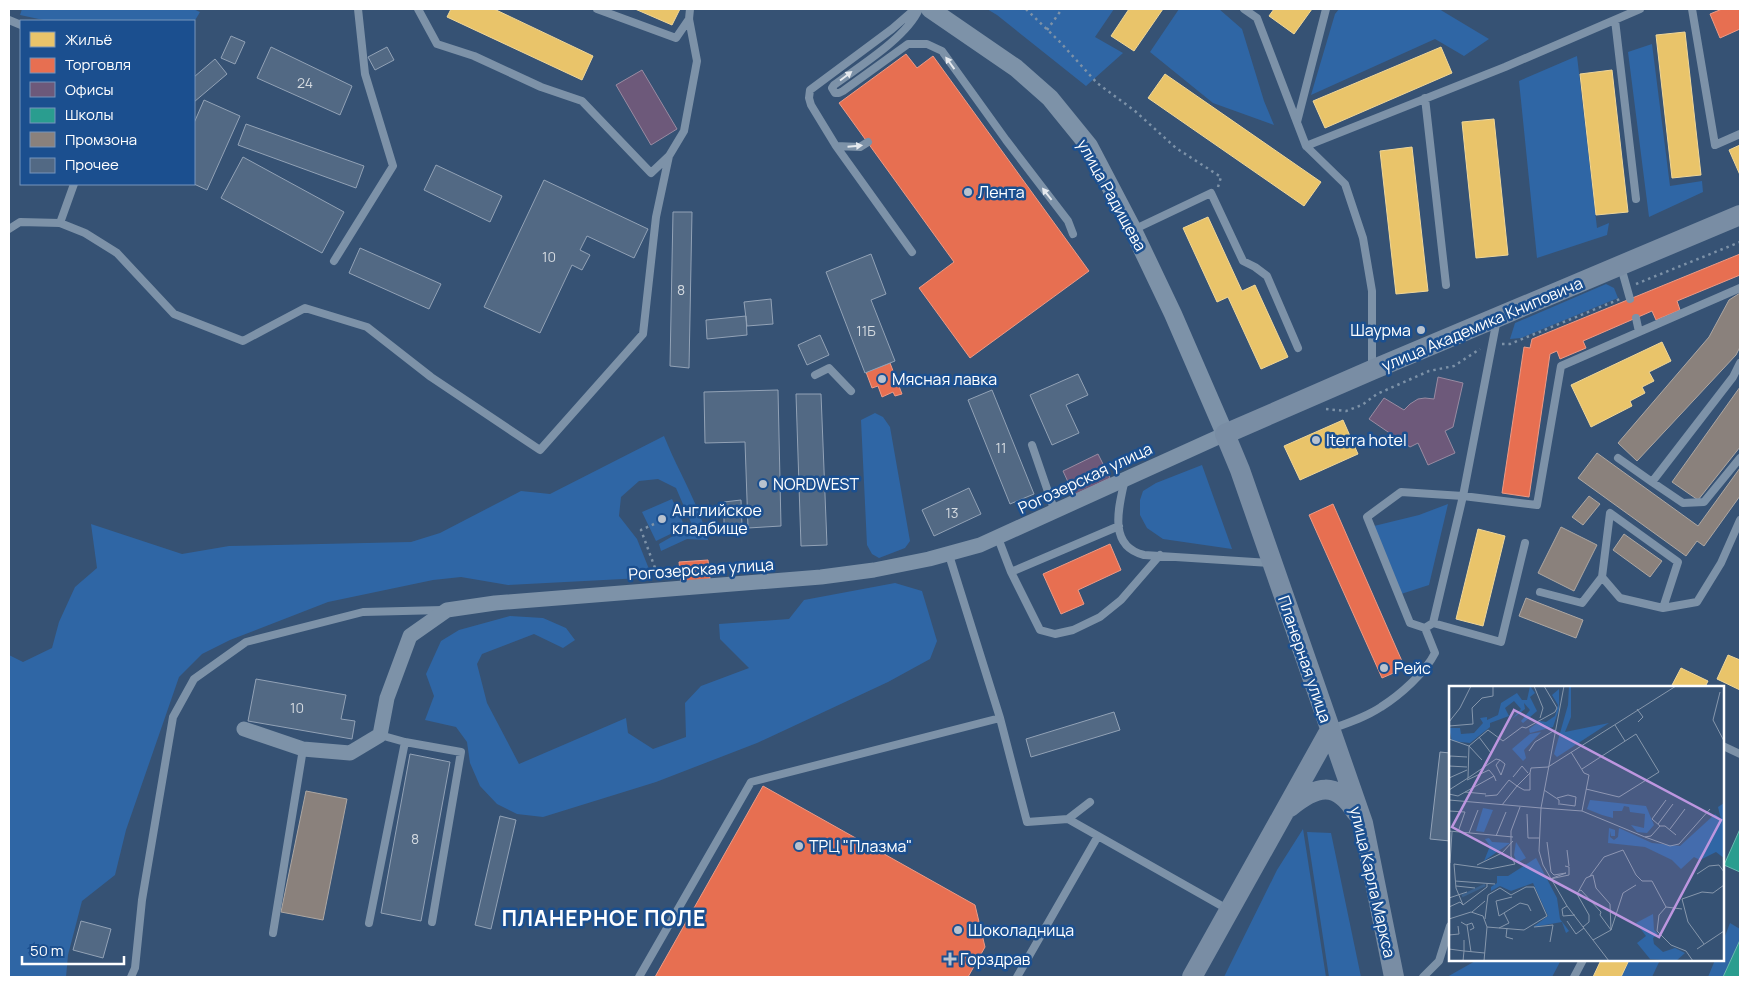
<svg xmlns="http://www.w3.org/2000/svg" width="1749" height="986" viewBox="0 0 1749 986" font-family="Manrope,sans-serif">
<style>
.green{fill:#2f66a5}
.homes{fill:#e9c46a;stroke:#f0d697}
.shops{fill:#e76f51;stroke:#ee9a85}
.offices{fill:#6d597a;stroke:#998ba2}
.schools{fill:#2a9d8f;stroke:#6abab1}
.industry{fill:#8a817c;stroke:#ada7a3}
.building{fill:#526984;stroke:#92a2b6}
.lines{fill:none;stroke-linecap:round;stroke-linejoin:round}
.path{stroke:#7d92a8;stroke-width:2.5;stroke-dasharray:2.5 4;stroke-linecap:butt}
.service{stroke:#7d92a8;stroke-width:8}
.minor{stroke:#7d92a8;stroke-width:15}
.tertiary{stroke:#7d92a8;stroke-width:18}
.secondary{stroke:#798da4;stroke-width:20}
.oneway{fill:#e5e9ee}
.poi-dot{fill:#b9c2ce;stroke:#1b4f8f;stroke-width:2}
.labels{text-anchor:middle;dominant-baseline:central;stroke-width:5;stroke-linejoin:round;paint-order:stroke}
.number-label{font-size:14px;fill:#d4dae0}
.poi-label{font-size:16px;fill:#fff;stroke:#1b4f8f;text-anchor:start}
.street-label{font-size:16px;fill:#fff;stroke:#1b4f8f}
.district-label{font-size:21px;font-weight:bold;letter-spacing:1px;fill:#fff;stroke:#1b4f8f}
.inset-river{fill:none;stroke:#3b618d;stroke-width:2.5}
.inset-road{fill:none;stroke:#8697ac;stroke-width:1}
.view{fill:#bd96df;fill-opacity:0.15;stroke:#bd96df;stroke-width:2.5}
.inset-edge{fill:none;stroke:#fff;stroke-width:2.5}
</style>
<rect width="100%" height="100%" fill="#365274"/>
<path class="green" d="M22 9H193L200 12 194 22 48 21 20 15Z
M987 9H1114L1095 37 1123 53 1086 86 997 15Z
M1179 9H1219L1242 29 1264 101 1274 125 1213 103 1150 52Z
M1339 9H1439L1489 39 1464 56 1435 39 1311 95 1335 14Z
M1652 44 1670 186 1702 181 1703 192 1649 217 1628 52Z
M1577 56 1597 228 1609 223 1607 235 1537 258 1519 81Z
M1606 284 1614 288 1618 298 1521 338 1510 339 1515 323Z
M875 413 883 417 890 427 910 541 905 548 879 558 872 554 867 545 861 420Z
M664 436C678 471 699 504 708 540L687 539 661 551 659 544 692 525 676 488 658 479 639 481 621 497 619 516 637 539 649 569 642 578 508 585 461 577 433 580 328 602 230 640 202 654 179 677 126 830 115 875 82 901 68 955 66 977H9V655L23 662 52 648 59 622 75 587 97 568 91 524 182 554 229 546 411 542 440 533 521 491 550 494Z
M1202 465 1232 549 1163 539 1147 528 1140 515V500L1143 491 1156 483Z
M672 499 685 527 656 541 642 512Z
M1448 504 1429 585 1401 594 1374 526 1419 515Z
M895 583 922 591 937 641 930 659 888 682 757 743 656 782 543 817 517 814 497 804 480 786 470 763 467 742 456 727 425 720 434 696 426 674 441 641 459 630 510 616 543 618 566 628 575 640 563 648 534 634 482 654 477 664 487 703 519 764 626 718 628 733 653 749 686 737 685 703 701 686 749 668 720 639 719 624 789 619 804 600Z
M1303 829 1326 977H1224L1277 870Z
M1307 832 1331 833 1361 977H1329Z
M1730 923 1740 929V940L1723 977H1708L1715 960H1723V941Z
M1477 960H1561L1552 977H1447Z
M1629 960H1660L1652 977H1621Z"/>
<path class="homes" d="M451 9H494L593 56 582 80 447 17Z
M635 9H680L672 25Z
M1129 9H1163L1134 51 1111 36Z
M1274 9H1312L1294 34 1269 16Z
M1685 32 1701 175 1672 178 1656 35Z
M1441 47 1452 73 1325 128 1313 101Z
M1612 70 1628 212 1596 215 1580 74Z
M1165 74 1321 182 1304 206 1148 98Z
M1494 119 1508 255 1476 258 1462 122Z
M1740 145V175L1729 150Z
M1412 147 1428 291 1396 294 1380 151Z
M1208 217 1242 291 1255 285 1288 357 1261 369 1228 297 1217 302 1183 228Z
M1662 342 1671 361 1649 372 1654 381 1642 387 1645 393 1630 401 1632 406 1591 427 1571 385Z
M1343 420 1358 454 1300 480 1284 446Z
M1478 529 1505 536 1483 626 1456 619Z
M1728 655 1740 660V690L1717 679Z
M1681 668 1708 681 1705 687H1671Z
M1601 960H1629L1621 977H1593Z"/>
<path class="shops" d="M1722 9H1740V29L1720 38 1710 14Z
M906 54 917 68 933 56 1089 271 970 358 919 288 954 262 839 103Z
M1740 254V275L1677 301 1680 310 1656 320 1652 311 1583 341 1586 348 1560 359 1557 351 1550 354 1529 497 1502 493 1524 347 1530 348 1532 339Z
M890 363 902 394 895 396 893 392 882 397 878 386 872 388 866 372Z
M1333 504 1405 668 1382 678 1309 515Z
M1110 544 1121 570 1078 590 1084 604 1061 614 1043 574Z
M708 560 710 579 681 582 679 562Z
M763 786 975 905 985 947 968 977H655Z"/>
<path class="offices" d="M642 70 677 129 651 145 616 85Z
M1438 377 1463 383 1453 427 1445 431 1455 453 1428 465 1418 443 1410 447 1369 419 1384 398 1404 410 1410 404 1418 399 1425 398 1434 399Z
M1098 454 1110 478 1074 495 1063 471Z"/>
<path class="schools" d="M1740 829V872L1724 865Z
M1740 940V977H1723Z"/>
<path class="industry" d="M1740 293V347L1736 355 1637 461 1618 443 1709 337 1729 300Z
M1740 387V447L1698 500 1672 482Z
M1597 453 1698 526 1740 468V496L1704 546 1697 541 1686 556 1578 478Z
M1589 496 1600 504 1583 525 1572 517Z
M1561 527 1597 545 1574 591 1538 573Z
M1624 534 1662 561 1650 577 1613 550Z
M1526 598 1583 620 1576 638 1519 616Z
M306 791 347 799 323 920 281 912Z"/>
<path class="building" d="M231 36 245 42 235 64 221 58Z
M271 47 352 86 340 115 257 78Z
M387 47 394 60 375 70 368 57Z
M215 59 227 74 194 102V77Z
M204 100 240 116 207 190 194 184V123Z
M246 124 364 166 356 188 238 145Z
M243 157 344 212 322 253 221 198Z
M436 165 502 196 490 222 424 190Z
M544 180 648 229 634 258 587 236 580 250 590 255 582 270 572 265 540 333 484 307Z
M673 212H692L689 368 670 366Z
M360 248 441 284 429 309 349 273Z
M871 254 886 294 871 300 895 361 865 373 826 272Z
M771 299 773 324 747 326 744 302Z
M746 316 747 335 707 339 706 320Z
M820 335 829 355 807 365 798 345Z
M1078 374 1088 395 1066 405 1079 433 1052 445 1030 395Z
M778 390 781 526 748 528 745 442 705 443 704 392Z
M992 390 1034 494 1010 504 968 400Z
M796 394H821L827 545 801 546Z
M969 488 981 514 934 536 922 510Z
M741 500 742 525 724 527V502Z
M256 679 346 695 341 719 355 721 352 739 248 721Z
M1114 712 1120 730 1031 757 1026 739Z
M1440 752 1450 753V841L1430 839Z
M410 754 450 762 421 921 381 913Z
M500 816 516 820 491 929 475 925Z
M81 921 111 929 103 958 73 950Z"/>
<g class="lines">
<path class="path" d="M1026 9 1060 42 1097 83 1135 111 1176 148 1221 177 1218 187
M1047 30 1062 9
M1636 284 1740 242
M1502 344H1510L1620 299
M1326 409 1346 411 1362 405 1377 394 1429 371 1454 366 1480 349
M654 524 641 530 658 576"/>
<path class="service" d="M418 9 437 44 474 56 541 87 582 101 651 173 669 156 684 131 697 61 689 19 690 9
M597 9 676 38 689 19
M919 9C907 37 860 66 834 85L832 88 835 93H839L843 91 908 44H927L942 51 1006 140 1068 221 1073 234
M1244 9 1257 18 1306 146 1345 184 1363 238 1372 291V368
M1692 9 1715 145 1740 134
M9 20 21 25
M1615 20 1636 199
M1425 98 1446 285
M1297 122 1326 9
M868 142 860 147 836 146 811 105 809 98 810 90 892 29 915 9
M836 146 912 252
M1306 146 1505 67 1640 9
M60 223 74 184
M9 229 20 222 60 223 85 233 117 253 174 314 243 341 305 308 367 327 431 377 540 450 643 334 656 217 669 156
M1133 230 1211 193 1243 261 1255 267 1267 276 1298 348
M334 261 393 166 365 74 358 9
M1621 267 1630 299
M1497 319 1463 496 1433 623 1425 628 1410 623 1367 517 1401 492 1463 496 1537 505 1561 366 1639 332 1636 318
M1639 332 1740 288
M815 375 829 368 851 391
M1032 445 1055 512
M1618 458 1652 482 1733 377 1740 363
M1125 479C1119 506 1107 546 1144 555L1270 563
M1652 482 1683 503 1704 502 1740 458
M1119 526 1011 572 1040 630 1055 634 1073 630 1100 617 1121 600 1160 555
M998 538 1011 572
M949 555 1000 718 1027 822 1068 819 1229 910
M1540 592 1582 603 1602 577
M1663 608 1678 562 1610 513 1602 577 1620 598 1663 608 1697 602 1721 563 1740 520
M1433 623 1501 642 1525 543
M1331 729C1348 723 1366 717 1381 707 1400 695 1425 673 1435 653L1425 628
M380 735 405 742 461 752 432 922
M1723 746 1740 754
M1068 819 1090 802
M369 923 405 742
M273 933 303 749
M131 977 135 968 142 900 173 717 194 679 246 642 363 612 443 610
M639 977 751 782 1000 718
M1017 977 1098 836
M1423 977 1439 961 1450 926
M1574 977 1583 960"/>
<path class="minor" d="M244 729 303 749 350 753 380 735 387 698 410 636 447 610 495 603 821 577 874 570 929 559 980 545 1225 434"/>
<path class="tertiary" d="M930 9 1016 68 1050 98 1089 146 1133 230 1173 314 1225 434"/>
<path class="secondary" d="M1290 807C1316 786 1336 780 1356 812
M1192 977 1330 730
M1394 977 1363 823 1240 470 1225 434 1372 370 1740 215"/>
</g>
<defs><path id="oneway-solid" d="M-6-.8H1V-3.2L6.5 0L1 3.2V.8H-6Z" transform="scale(1.25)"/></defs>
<g class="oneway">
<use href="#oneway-solid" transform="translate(950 63) rotate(-126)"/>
<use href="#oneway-solid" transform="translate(846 76) rotate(-37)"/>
<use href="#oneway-solid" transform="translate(855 146) rotate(-5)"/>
<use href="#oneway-solid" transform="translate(1047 194) rotate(-128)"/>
</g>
<g class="poi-dot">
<circle cx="968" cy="192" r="5"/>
<circle cx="1421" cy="330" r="5"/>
<circle cx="882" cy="379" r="5"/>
<circle cx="1316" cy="440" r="5"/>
<circle cx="763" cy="484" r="5"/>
<circle cx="662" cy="519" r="5"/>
<circle cx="1384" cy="668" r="5"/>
<circle cx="799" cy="846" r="5"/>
<circle cx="958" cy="930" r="5"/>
<path d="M947.5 951.5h5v5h5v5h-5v5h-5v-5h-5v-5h5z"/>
</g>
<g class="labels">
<g class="number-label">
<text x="305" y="82">24</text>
<text x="549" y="256">10</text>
<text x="681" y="289">8</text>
<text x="866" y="330">11Б</text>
<text x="1001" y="447">11</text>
<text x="952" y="512">13</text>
<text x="297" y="707">10</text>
<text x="415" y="838">8</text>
</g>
<g class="poi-label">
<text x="978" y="192">Лента</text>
<text x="1411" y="330" text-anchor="end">Шаурма</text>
<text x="892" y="379">Мясная лавка</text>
<text x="1326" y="440">Iterra hotel</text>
<text x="773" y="484">NORDWEST</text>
<text x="672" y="510">Английское<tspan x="672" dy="18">кладбище</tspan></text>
<text x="1394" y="668">Рейс</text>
<text x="809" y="846">ТРЦ "Плазма"</text>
<text x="968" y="930">Шоколадница</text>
<text x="960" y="959">Горздрав</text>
</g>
<g class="street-label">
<text transform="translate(1112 195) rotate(61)">улица Радищева</text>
<text transform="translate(1482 324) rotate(-23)">улица Академика Книповича</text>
<text transform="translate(1085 478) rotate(-25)">Рогозерская улица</text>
<text transform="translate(701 569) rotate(-4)">Рогозерская улица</text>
<text transform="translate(1305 659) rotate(71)">Планерная улица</text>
<text transform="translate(1373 882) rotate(77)">улица Карла Маркса</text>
</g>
<g class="district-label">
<text x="604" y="918">ПЛАНЕРНОЕ ПОЛЕ</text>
</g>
</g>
<g transform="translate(1449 686)">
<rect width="275" height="275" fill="#365274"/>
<path d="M81 0 86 7 81 11 88 25 74 37 72 35 81 24 75 17 76 23 63 33 72 23 65 15 56 22 60 30 41 37V41L21 57 3 55 0 42H11L12 48 25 47 34 37 31 32 38 31V34L49 29 52 17 68 7 73 14H78ZM120 0H122V31L116 46 160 37 108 71 105 68 119 19ZM110 3V23L104 41 81 47 80 43 91 35 97 36 106 30 109 19 103 9ZM92 46 75 64 77 72 74 75 63 63 81 48ZM141 114 197 120 205 139 198 147 188 146 182 139 195 142 196 128 181 126 180 121 175 120 173 125H164V132L153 129 138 123ZM275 117V172L267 166 251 174 245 171 232 183 223 174 196 161 159 157 160 142 166 144V150H162L161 145V151L165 154 169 151 170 142 203 157 231 160 266 128 272 133 269 121ZM34 122 44 124 35 146 27 145ZM40 152 43 156 61 157 35 175 41 160 36 153ZM67 156 77 172 68 177 65 169ZM87 172 108 212 111 233 120 245 117 247 113 236 84 241 99 230 84 197 62 205 51 200 42 205V201L48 197V190H59ZM204 228 205 244 209 248 204 252 205 258 214 266 226 262 236 267 227 275 201 273 188 257 197 250 187 237Z" fill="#2f66a5"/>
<path class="inset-river" d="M13 210 36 199"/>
<path class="inset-road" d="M85 0 94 22 91 32M271 6 264 34 275 55M188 23 194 31 189 36M0 36 11 22 22 0M166 39 176 55M0 40 24 38 23 22 33 12 44 10V0M30 51 42 67M0 53 20 60 19 92 0 104M80 65 86 56 106 44M122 66 135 87 140 89 133 125M33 74 20 60 39 44 54 55 73 41 77 42 106 26 108 22 95 0M0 78 1 70 18 71M0 80 18 81M99 81 227 0M133 83 187 48 210 86 170 111 137 103M81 87 82 82 99 81M64 91 73 80 79 87M0 92 18 84M19 92 47 73 51 74 56 78 52 89 47 79 51 74M18 94 40 84 45 90M95 104 110 114V119M16 106 37 108M0 108 9 110 45 90 47 95M36 110 48 109 60 94 68 100 75 104H81V87L68 100 53 119M108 112 119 109 127 111 126 120 111 118M0 114 92 122 115 0M0 125 16 126 9 146M78 128 79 152H90M209 138 224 118M211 140 203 133 217 114M221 143 236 123M0 145 64 151M20 147 29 124M47 150 57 126M196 151 221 160 230 158 261 123M98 156 102 186 105 189 117 187 101 193 120 189V181L116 180M118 164 120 180M1 177 3 146M28 179 53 167 64 155M248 188 260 180 270 179 275 186M141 190 155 171 174 164 187 189 193 195H203L217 221 233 223M6 195 46 198M7 200 26 202M130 205 132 204 152 226 151 229 162 244M63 211 47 215 50 230 71 217 79 219 82 225M0 212 18 206M14 219 7 202 5 178 41 183 66 178 62 170V145L71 121M118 220 113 223 114 230 126 229M0 221 11 216 14 219 38 201V198M217 221 210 229 208 245 222 259 237 265 244 275M23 226 36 215M0 233 22 226 34 230 38 241 35 275M36 233 39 209 51 202 62 209 77 201H85L98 230 75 244 38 241M118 235 127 248 135 242M12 236 17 239 23 237 25 242 21 244M18 239 22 266M85 241 104 239 101 256M134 241 140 236V229L128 208 137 192 144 189 147 202 161 218 162 244M50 242 60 237 55 227M58 242 57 251 64 253M0 249 10 248 9 240M144 254 162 244 174 207 187 199M255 258 239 236 233 213 253 206 264 207 275 199M0 263 15 265V254M248 263 275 245M14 275 15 265 36 267M160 275 118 220 94 179 90 165 92 122 133 125 196 151 202 150 211 140H216L227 149"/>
<path class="view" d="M65 24 272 134 210 251 3 141Z"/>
<rect width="275" height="275" class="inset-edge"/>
</g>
<rect width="1749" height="986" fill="none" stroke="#ffffff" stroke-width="20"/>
<rect x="20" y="20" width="175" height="165" fill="#1b4f8f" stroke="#7695bc"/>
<rect x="30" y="32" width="25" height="15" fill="#e9c46a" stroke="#7695bc"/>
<text x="65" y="45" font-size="15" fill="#ffffff">Жильё</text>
<rect x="30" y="58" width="25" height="15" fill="#e76f51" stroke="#7695bc"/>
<text x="65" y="70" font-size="15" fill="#ffffff">Торговля</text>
<rect x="30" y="82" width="25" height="15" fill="#6d597a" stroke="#7695bc"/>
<text x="65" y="95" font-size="15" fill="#ffffff">Офисы</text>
<rect x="30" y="108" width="25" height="15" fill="#2a9d8f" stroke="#7695bc"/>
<text x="65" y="120" font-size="15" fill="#ffffff">Школы</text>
<rect x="30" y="132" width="25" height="15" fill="#8a817c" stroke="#7695bc"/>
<text x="65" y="145" font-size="15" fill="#ffffff">Промзона</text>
<rect x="30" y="158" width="25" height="15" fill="#526984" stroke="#7695bc"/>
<text x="65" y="170" font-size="15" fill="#ffffff">Прочее</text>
<path d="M22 956v8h102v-8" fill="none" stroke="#ffffff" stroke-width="2.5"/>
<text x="30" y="956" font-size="15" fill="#ffffff" stroke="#1b4f8f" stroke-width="4" paint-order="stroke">50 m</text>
</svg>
